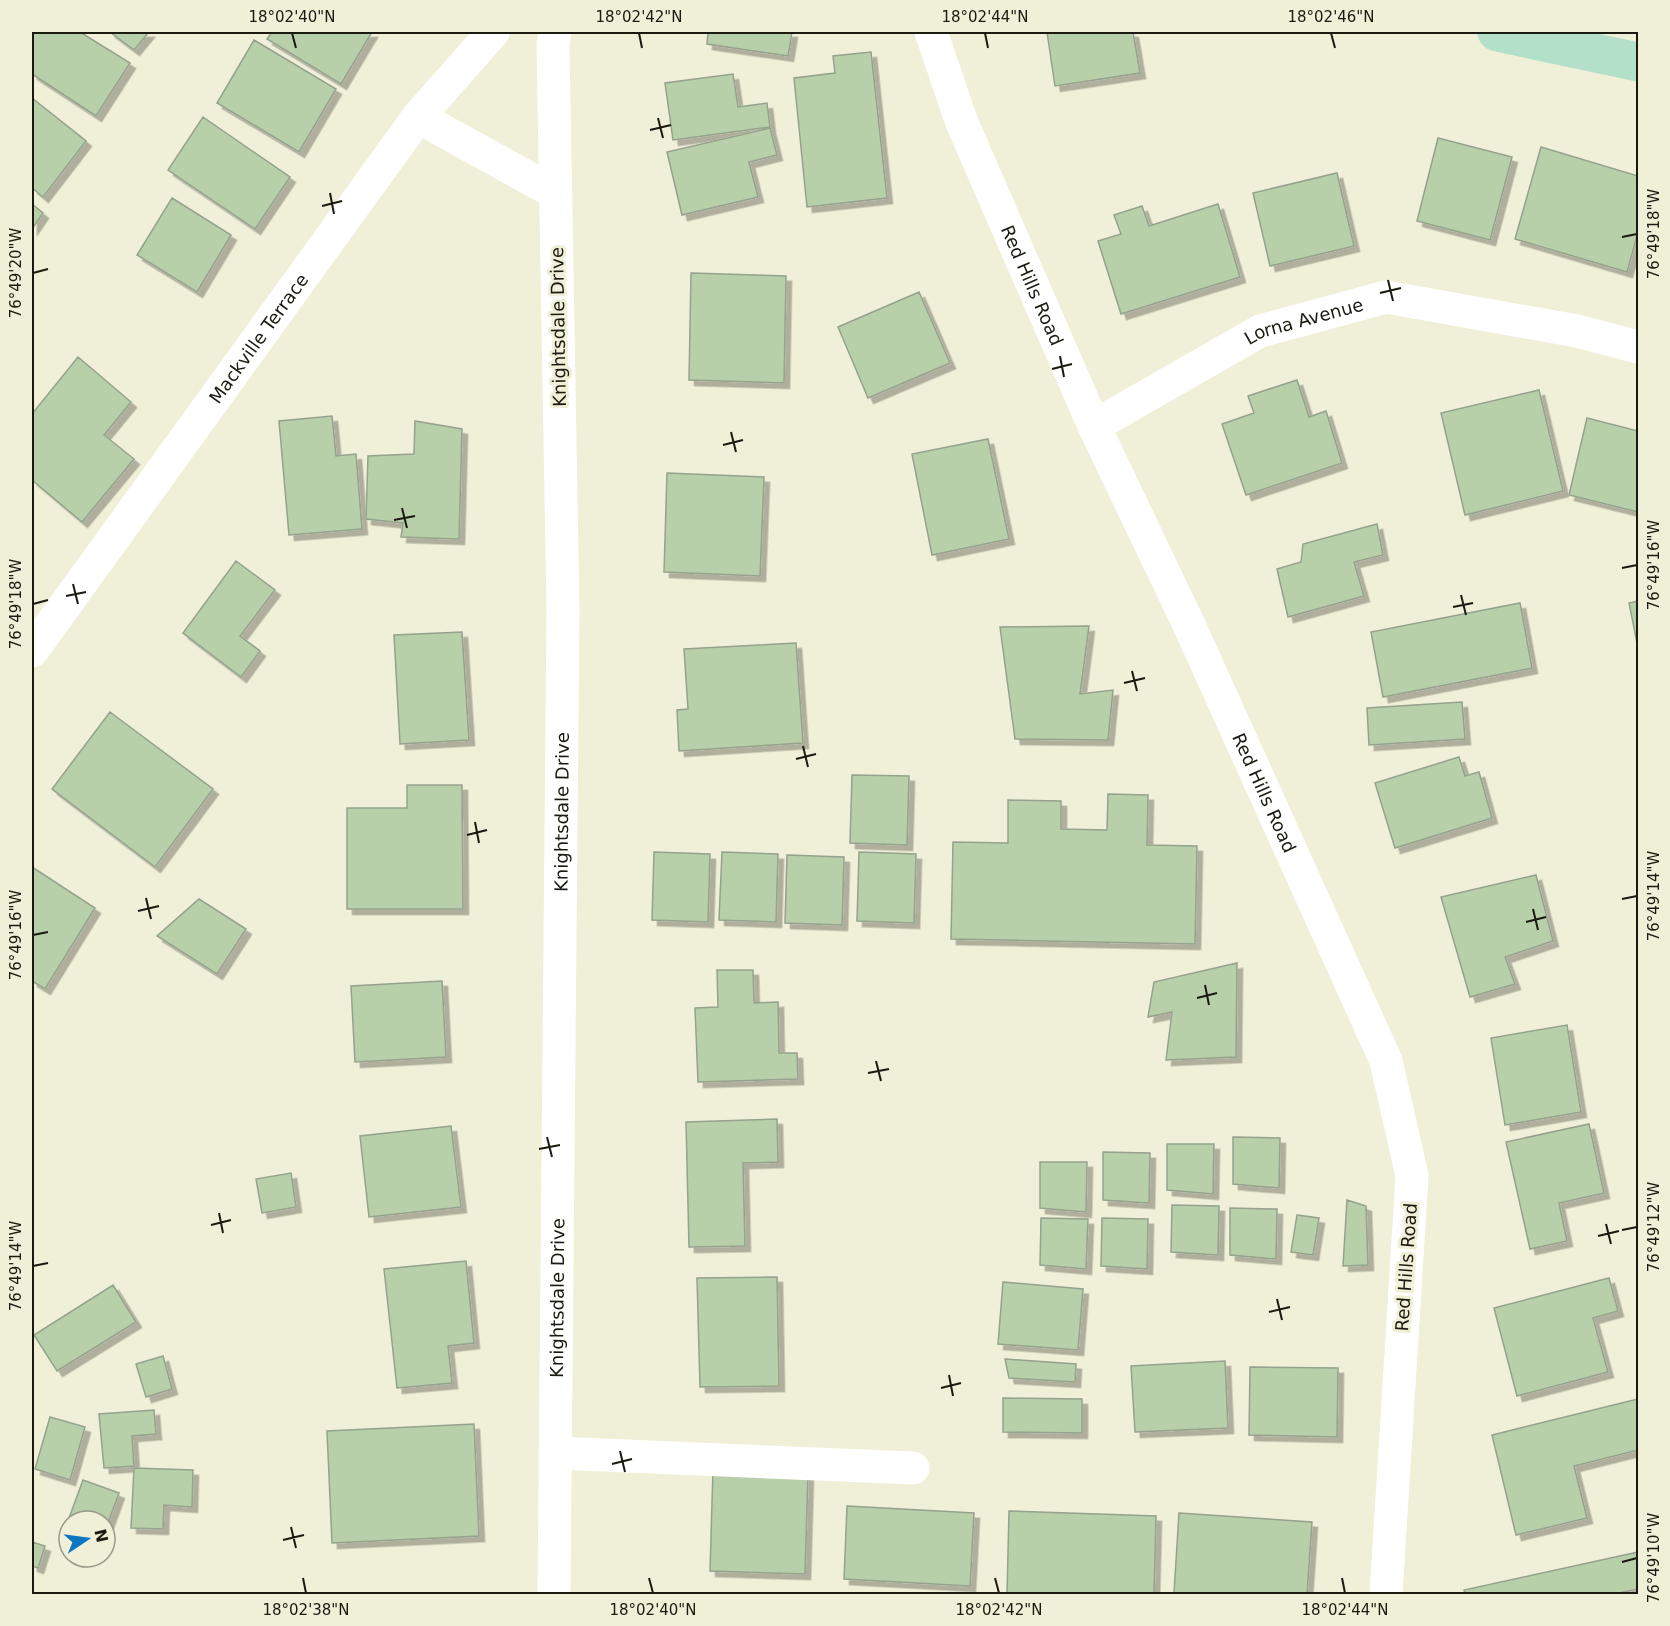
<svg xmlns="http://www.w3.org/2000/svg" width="1670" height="1626" viewBox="0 0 1670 1626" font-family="'DejaVu Sans',sans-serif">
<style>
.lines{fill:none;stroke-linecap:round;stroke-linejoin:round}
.canal{stroke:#b2e0c8;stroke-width:39}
.building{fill:#b8d0a9;stroke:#95a28e;stroke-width:1.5;filter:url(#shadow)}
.minor{stroke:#fff;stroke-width:33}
.tertiary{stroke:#fff;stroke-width:33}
.secondary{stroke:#fff;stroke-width:33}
.ticks{fill:none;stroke:#1a1a11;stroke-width:2}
.labels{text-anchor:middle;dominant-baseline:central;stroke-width:6;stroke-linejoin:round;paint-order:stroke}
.street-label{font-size:18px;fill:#1a1a11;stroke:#f0efd7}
.neatline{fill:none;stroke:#1a1a11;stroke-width:2}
.ticks-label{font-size:15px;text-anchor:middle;fill:#1a1a11}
</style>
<defs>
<filter id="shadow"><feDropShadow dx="5.5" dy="5.5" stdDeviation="0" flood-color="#0004"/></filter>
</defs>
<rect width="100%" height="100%" fill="#f0efd7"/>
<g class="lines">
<path class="canal" d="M1497 32 1638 62"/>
</g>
<path class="building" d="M32 32H80L130 63 96 116 32 74Z
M110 32H149L134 50Z
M272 32H372L341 84 267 39Z
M708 32H792L788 56 707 44Z
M1047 32H1133L1140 73 1055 86Z
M254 40 336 89 299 152 217 103Z
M871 52 887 198 807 207 794 78 835 73 833 56Z
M733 74 738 107 767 103 770 127 673 140 665 83Z
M32 98 86 141 43 197 32 188Z
M203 117 290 177 255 229 168 170Z
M770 128 777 155 749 162 758 197 682 215 667 152Z
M1438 138 1512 157 1490 240 1417 221Z
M1541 147 1638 176V232L1627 272 1515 239Z
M1337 173 1354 246 1270 266 1253 193Z
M172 198 231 235 197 292 137 255Z
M32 204 43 213 32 229Z
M1218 204 1240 277 1121 314 1098 241 1121 234 1114 215 1142 206 1149 226Z
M691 273 786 276 784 383 689 380Z
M919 292 950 363 868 398 838 327Z
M78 357 131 402 104 435 134 459 82 522 32 480V414Z
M1297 380 1309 417 1326 411 1342 463 1246 495 1222 424 1254 413 1248 396Z
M1539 390 1563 491 1465 515 1441 413Z
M332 416 336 456 356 454 362 529 289 535 279 421Z
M1587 418 1638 431V512L1569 495Z
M415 421 462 429 459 539 401 537 403 523 366 519 368 456 414 454Z
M988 439 1009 539 932 555 912 454Z
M667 473 764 477 760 576 664 572Z
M1377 524 1383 555 1354 562 1364 596 1288 617 1277 569 1301 562 1303 544Z
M236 561 275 590 240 636 260 651 241 677 183 633Z
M1638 601V648L1629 603Z
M1520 603 1532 668 1383 697 1371 632Z
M1089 626 1080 694 1113 690 1108 740 1015 739 1000 627Z
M462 632 469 740 400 744 394 635Z
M796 643 803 743 679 751 677 710 688 709 684 649Z
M1462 702 1465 739 1369 745 1367 708Z
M110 712 213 789 155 867 52 789Z
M1459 757 1465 776 1479 772 1492 818 1395 848 1375 783Z
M852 775 909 776 907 845 850 843Z
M407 785H462L463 909H347V808H407Z
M1108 794 1148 795 1147 845 1197 846 1195 944 951 939 953 842 1008 843V800L1061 801V829L1107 830Z
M654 852 710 854 708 922 652 920Z
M722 852 778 854 776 922 719 920Z
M859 852 916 854 914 923 857 921Z
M787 855 844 857 842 925 785 923Z
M32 867 95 908 45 989 32 981Z
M1536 875 1553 941 1505 957 1515 984 1470 997 1441 897Z
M199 899 246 929 217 974 157 936Z
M1237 963 1236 1057 1166 1060 1172 1012 1148 1017 1154 982Z
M717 970H753L754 1003 778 1002 779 1053H797L798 1079 698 1082 695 1008 718 1007Z
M442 981 446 1057 355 1062 351 986Z
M1567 1025 1581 1112 1505 1125 1491 1038Z
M777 1119 778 1162 743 1163 745 1246 689 1247 686 1122Z
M1589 1124 1604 1193 1559 1203 1567 1241 1530 1249 1506 1142Z
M451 1126 461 1207 369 1217 360 1136Z
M1233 1137 1280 1138 1279 1188 1233 1184Z
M1167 1144H1214L1213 1194 1167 1190Z
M1103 1152 1150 1153 1149 1203 1103 1200Z
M1040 1162H1087L1086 1212 1040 1208Z
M291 1173 296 1207 262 1213 256 1179Z
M1347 1200 1366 1206 1368 1265 1343 1266Z
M1172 1205 1219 1206 1218 1255 1171 1252Z
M1230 1208 1277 1209 1276 1259 1230 1255Z
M1297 1215 1319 1218 1313 1255 1291 1252Z
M1041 1218 1088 1219 1086 1269 1040 1265Z
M1102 1218 1148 1219 1147 1269 1101 1266Z
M466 1261 474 1343 448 1346 452 1383 397 1388 384 1269Z
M777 1277 779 1386 700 1387 697 1278Z
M1609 1278 1618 1311 1593 1318 1608 1372 1517 1396 1494 1308Z
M1003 1282 1083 1289 1078 1350 998 1344Z
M113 1285 136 1322 57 1371 34 1335Z
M163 1356 172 1389 146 1397 136 1364Z
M1005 1359 1076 1364 1075 1382 1009 1378Z
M1225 1361 1228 1428 1135 1432 1131 1366Z
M1250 1367 1338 1368 1337 1437 1249 1435Z
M1003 1398 1082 1399V1433L1003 1432Z
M1638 1399V1450L1574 1466 1587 1518 1516 1535 1492 1435Z
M154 1410 156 1434 132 1436 134 1466 104 1468 99 1414Z
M50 1417 85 1427 70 1480 35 1469Z
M474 1424 479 1536 332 1543 327 1431Z
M134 1468 193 1470 192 1507 164 1505 163 1529 131 1528Z
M713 1469 808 1473 805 1574 710 1571Z
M83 1480 119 1493 105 1531V1521H69V1531L65 1529Z
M847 1506 974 1513 970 1586 844 1579Z
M1009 1511 1156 1516 1154 1594H1007Z
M1179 1513 1312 1522 1307 1594 1174 1593Z
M32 1542 45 1546 38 1568 32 1566Z
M1638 1552V1589L1614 1594H1465L1464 1590Z"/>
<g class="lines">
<g class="minor">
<path d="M418 117 556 193"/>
<path id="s1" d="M1094 426 1260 331 1386 297 1577 331 1638 347"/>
<path id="s2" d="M32 651 418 117 493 32"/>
<path d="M555 1453 913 1468"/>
</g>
<path class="tertiary" id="s3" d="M931 32 962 123 1094 426 1190 627 1386 1061 1412 1176 1386 1594"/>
<path class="secondary" id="s4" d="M554 1594 563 611 553 44 555 32"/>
</g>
<path class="ticks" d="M292 33 296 48M639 33 642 48M985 33 988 48M1331 33 1335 48M658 118 663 138M650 130 671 125M330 193 334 214M322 206 342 201M1622 237 1637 234M33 273 48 269M1388 280 1393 301M1380 293 1401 288M1060 356 1064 377M1052 369 1072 364M731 432 736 452M723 445 743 440M402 508 407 528M394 520 415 516M1622 568 1637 565M73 584 78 604M1461 595 1466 615M66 596 86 592M33 604 48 600M1453 607 1473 603M1132 671 1137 691M1124 683 1145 678M803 746 808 767M796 759 816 754M475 822 479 843M467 835 487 830M146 898 151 919M1622 899 1637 896M1533 909 1538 930M138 911 159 906M1526 922 1546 917M33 935 48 932M1205 985 1209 1005M1197 998 1217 993M876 1061 881 1081M868 1073 889 1069M547 1137 552 1157M539 1149 560 1145M219 1213 223 1233M1606 1224 1611 1244M211 1225 231 1220M1622 1230 1637 1227M1598 1236 1619 1231M33 1266 48 1263M1277 1299 1282 1320M1269 1312 1290 1307M949 1375 953 1396M941 1388 961 1383M620 1451 625 1472M612 1464 632 1459M291 1527 296 1548M283 1540 304 1535M1622 1562 1637 1558M303 1578 306 1593M649 1578 653 1593M995 1578 999 1593M1342 1578 1345 1593"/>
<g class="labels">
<g class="street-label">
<text stroke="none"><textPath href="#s3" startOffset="273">Red Hills Road</textPath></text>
<text stroke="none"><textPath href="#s1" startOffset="236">Lorna Avenue</textPath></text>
<text transform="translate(558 327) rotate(-91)">Knightsdale Drive</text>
<text stroke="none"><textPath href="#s2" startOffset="386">Mackville Terrace</textPath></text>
<text stroke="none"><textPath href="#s3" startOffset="831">Red Hills Road</textPath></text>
<text stroke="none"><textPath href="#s4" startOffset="782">Knightsdale Drive</textPath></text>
<text transform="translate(1406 1267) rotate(-86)">Red Hills Road</text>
<text stroke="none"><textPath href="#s4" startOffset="296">Knightsdale Drive</textPath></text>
</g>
</g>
<rect width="1670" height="1626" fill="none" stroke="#f0efd7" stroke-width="66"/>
<g transform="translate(87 1539) rotate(77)"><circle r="28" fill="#f0efd7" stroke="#9a9a88" stroke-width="1.5"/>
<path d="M0-4.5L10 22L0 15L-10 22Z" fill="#0e77c2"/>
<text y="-9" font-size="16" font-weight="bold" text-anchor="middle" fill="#1a1a11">N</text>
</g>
<rect x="33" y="33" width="1604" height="1560" class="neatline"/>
<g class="ticks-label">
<text x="292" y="22">18°02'40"N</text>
<text x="639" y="22">18°02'42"N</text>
<text x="985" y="22">18°02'44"N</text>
<text x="1331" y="22">18°02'46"N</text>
<text transform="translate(1654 234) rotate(-90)" y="5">76°49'18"W</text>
<text transform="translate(16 273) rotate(-90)" y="5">76°49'20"W</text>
<text transform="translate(1654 565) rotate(-90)" y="5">76°49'16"W</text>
<text transform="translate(16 604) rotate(-90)" y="5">76°49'18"W</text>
<text transform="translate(1654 896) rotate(-90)" y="5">76°49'14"W</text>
<text transform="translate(16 935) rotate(-90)" y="5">76°49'16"W</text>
<text transform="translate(1654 1227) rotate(-90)" y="5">76°49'12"W</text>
<text transform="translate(16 1266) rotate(-90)" y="5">76°49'14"W</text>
<text transform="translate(1654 1558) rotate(-90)" y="5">76°49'10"W</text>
<text x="306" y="1615">18°02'38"N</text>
<text x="653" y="1615">18°02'40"N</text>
<text x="999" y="1615">18°02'42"N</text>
<text x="1345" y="1615">18°02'44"N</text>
</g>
</svg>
